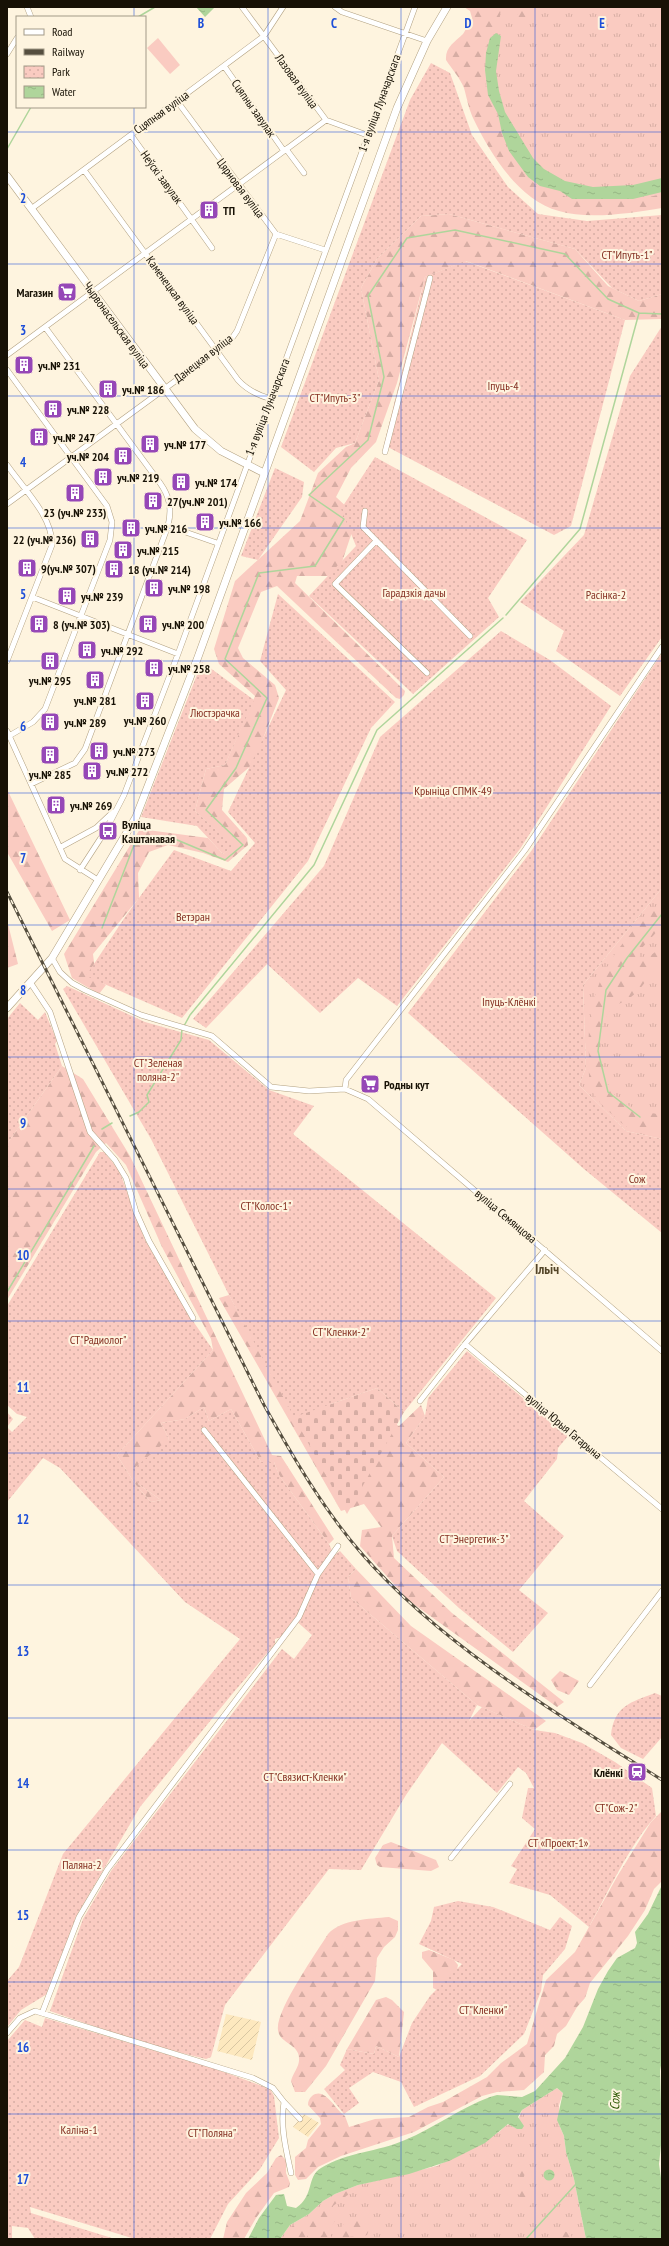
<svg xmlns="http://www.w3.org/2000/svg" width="669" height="2246" viewBox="0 0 669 2246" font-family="'PT Sans Narrow',sans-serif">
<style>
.industrial{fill:url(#industrial-furrows)}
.grass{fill:url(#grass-tufts)}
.forest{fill:url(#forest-firs)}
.cemetery{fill:url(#cemetery-stones)}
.park{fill:url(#park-dots)}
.pitch{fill:#facbc1}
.water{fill:url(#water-ripples)}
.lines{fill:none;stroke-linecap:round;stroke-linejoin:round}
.stream{stroke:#afd59b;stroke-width:1.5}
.street-casing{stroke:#b2a181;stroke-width:6}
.secondary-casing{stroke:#b2a181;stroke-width:8}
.street{stroke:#fff;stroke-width:5}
.secondary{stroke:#fff;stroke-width:7}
.rail-casing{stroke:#554e3f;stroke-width:3}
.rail{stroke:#fef4df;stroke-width:1.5;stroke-dasharray:4.5;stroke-linecap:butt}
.grid{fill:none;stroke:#1d4ed8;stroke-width:1;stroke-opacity:0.55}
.labels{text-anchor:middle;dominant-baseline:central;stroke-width:4;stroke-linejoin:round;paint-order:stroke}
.street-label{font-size:12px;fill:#171105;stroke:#fef4df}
.poi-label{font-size:12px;font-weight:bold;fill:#171105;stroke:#fef4df;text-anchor:start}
.park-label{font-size:12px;fill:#853022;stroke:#fef4df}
.water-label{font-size:13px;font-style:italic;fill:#2a5701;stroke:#fef4df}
.quarter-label{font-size:14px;font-weight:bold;fill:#544528;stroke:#fef4df}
.grid-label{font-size:13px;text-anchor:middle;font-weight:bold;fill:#1d4ed8;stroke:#fef4df;stroke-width:4;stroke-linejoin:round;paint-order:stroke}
</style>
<defs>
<pattern id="industrial-furrows" width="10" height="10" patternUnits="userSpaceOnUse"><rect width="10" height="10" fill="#fde8be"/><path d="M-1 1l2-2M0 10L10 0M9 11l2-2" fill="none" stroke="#d8c6a2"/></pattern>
<pattern id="grass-tufts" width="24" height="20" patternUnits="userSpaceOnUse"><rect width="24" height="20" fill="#facbc1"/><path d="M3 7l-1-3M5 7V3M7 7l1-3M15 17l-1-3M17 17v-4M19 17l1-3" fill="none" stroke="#d6ada4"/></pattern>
<pattern id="forest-firs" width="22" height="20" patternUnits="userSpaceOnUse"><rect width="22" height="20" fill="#facbc1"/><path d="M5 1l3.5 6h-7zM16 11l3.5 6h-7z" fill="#d6ada4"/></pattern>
<pattern id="cemetery-stones" width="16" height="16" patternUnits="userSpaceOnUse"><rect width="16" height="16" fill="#facbc1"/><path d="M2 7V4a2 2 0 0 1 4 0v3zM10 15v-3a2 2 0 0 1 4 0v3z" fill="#d6ada4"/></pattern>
<pattern id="park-dots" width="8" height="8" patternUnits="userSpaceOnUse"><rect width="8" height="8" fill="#facbc1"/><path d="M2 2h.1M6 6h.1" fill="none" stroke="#d6ada4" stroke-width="1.8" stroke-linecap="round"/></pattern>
<pattern id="water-ripples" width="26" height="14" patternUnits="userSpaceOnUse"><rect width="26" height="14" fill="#afd59b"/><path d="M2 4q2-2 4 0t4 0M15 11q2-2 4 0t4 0" fill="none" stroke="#96b684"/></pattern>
</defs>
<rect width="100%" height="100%" fill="#fef4df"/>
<path class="industrial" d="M226 2014 261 2022 252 2060 217 2051Z
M304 2114 319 2123 308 2137 293 2127Z"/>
<path class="grass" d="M489 7H662V203L574 209 523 185 478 120Z
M662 888V1139L626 1131 579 1085 586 1068 583 985Z
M557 2088 563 2093 559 2105V2125L564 2136 566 2152 574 2179 586 2239H280L290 2225 309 2214 323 2201 335 2194 358 2185 437 2166 499 2132 505 2126 510 2124 515 2128 522 2110Z"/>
<path class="forest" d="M464 7H501L500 16 488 39 485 51 484 69 486 88 488 99 496 111 506 148 526 177 540 188 558 193 574 201H632L662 194V208C632 213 588 220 559 211 519 200 491 155 474 120 469 110 467 99 464 88 460 78 452 69 446 60 445 47 455 42 463 34 467 29 467 23 472 18L470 11Z
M519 7H540L529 23 520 25 516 20Z
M449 214 575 249 608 286 639 301 662 294V319L625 320 466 261 425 277 397 383 376 442 351 468 336 497 351 511 354 526 341 565 328 576H297L295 583 405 691 404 695 400 699 396 698 277 586 261 592 238 648 243 658 275 685 279 698 253 764 224 789 222 810 247 838 248 845 228 862 203 853 168 845 149 852 138 873 139 898 93 954 96 979 106 985 99 994 72 978 64 954 140 829 208 838 223 854 233 846 195 811 206 769 225 765 255 696 219 664 214 649 235 581 300 521 318 473 346 447 355 443 379 380 361 288 377 259 421 216Z
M7 789 70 920 52 931 7 852Z
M662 902V926L641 949 639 954 640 957 647 958 662 947V963C649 972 644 988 631 997 623 1003 612 1005 607 1015 597 1035 599 1068 609 1087 619 1105 643 1114 662 1114V1128C640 1136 630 1132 614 1116 605 1108 595 1099 591 1088 588 1079 589 1067 589 1057 586 1007 599 970 632 932 641 921 650 910 662 902Z
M7 920 18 964 7 968Z
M62 1066 83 1079 130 1156 272 1455 281 1456 334 1539 329 1544 279 1475 274 1462H261L231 1409 209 1421 204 1407 185 1419 161 1423 169 1439 138 1484 161 1500 151 1502 135 1484 117 1455 213 1350 211 1339 162 1247 126 1165 106 1143 96 1152 7 1300V1144Z
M229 1295 291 1408 354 1402 399 1426 421 1405 425 1416 406 1443 444 1477 392 1536 394 1558 452 1613 564 1702 557 1707 408 1600 360 1546 362 1530 381 1527 364 1504 341 1511 219 1298Z
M356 1569 411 1626 546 1721 534 1730 477 1705 351 1598 348 1577Z
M560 1671 579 1681 569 1695 557 1690 551 1680Z
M662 1811V1881L654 1889 645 1910 628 1936 590 1983 585 1998 577 2007 566 2026 557 2034 554 2046 545 2055 544 2072 524 2090 497 2092 482 2096 414 2132 341 2156 318 2167 306 2179 298 2180 295 2175V2157L306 2148 308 2140 321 2124 320 2118 308 2105C308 2101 309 2099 312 2096 325 2086 335 2110 345 2116L349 2127 375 2119 409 2117 428 2107 443 2102 487 2077 501 2063 527 2044 546 1980 575 1952 618 1875 651 1822Z
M391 1842 436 1860 439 1867 431 1871 380 1867 377 1865 375 1858 383 1845Z
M389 1917 398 1921V1930L395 1937 384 1947 377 1958 375 1981 326 2066 305 2092H295L291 2081C293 2073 300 2066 299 2058 299 2044 279 2043 278 2030 275 2011 317 1952 328 1934 342 1919 369 1919 389 1917Z
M429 1950 454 1960 458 1965 457 1970 437 1990 433 1988V1971L422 1958V1952Z
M386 1997 392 2000 404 2012 399 2057 376 2046 374 2054 347 2049 376 2000Z
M281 2155 286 2160V2173L290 2183 289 2187 274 2193 256 2218 244 2239H223L227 2222 246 2193 267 2173 276 2158Z
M519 2158 528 2166 523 2179 519 2176 521 2169 517 2160Z
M520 2181C526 2188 535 2202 529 2210L522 2207C521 2199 517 2192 517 2185Z
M347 2191 349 2194 333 2206V2210L338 2217 329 2229 332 2239H317L323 2234 321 2231H313L304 2239H282C288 2226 298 2223 310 2215 322 2206 331 2195 347 2191Z
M352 2220 368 2222 370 2227 367 2235 358 2238 351 2236 349 2239H336L338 2232 345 2222Z
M564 2231 571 2234 572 2239H559L560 2234Z"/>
<path class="cemetery" d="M377 1388 404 1412 347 1514 294 1417Z"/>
<path class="park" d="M431 63 450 73 472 135 508 187 538 214 587 221 662 215V294L639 301 612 288 575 249 449 214 421 216 377 259 361 288 379 380 355 443 336 448 314 472 281 447 410 100Z
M465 261 625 320 571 526 554 535 384 445 425 277Z
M662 326V637L620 696 556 651 564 631 520 602 584 535 630 376Z
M375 457 527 540 488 598 499 617 413 694 309 596 356 546 341 509Z
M275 468 304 482 302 497 258 560 241 556Z
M278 594 395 702 371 728 308 861 182 1018 86 976 125 917 174 850 231 871 255 843 228 812 286 690 260 661Z
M501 631 550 660 611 706 520 849 397 1006 358 978 320 1013 267 964 206 1028 193 1019 324 866 380 737Z
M662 653V888L583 985 586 1068 579 1085 626 1131 662 1139V1233L584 1169 408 1013 532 850Z
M202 662 254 700 225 765 206 769 195 811 234 846 223 854 197 826 141 817Z
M67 986 145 1022 209 1040 269 1090 314 1106 293 1134 496 1298 404 1412 377 1388 294 1417 229 1295 151 1139 63 989Z
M20 1003 38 1020 45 1012 57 1041 55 1044 62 1066 7 1144V1019Z
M100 1152H104L119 1170 145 1240 195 1324 213 1350 117 1455 135 1484 151 1502 161 1500 138 1484 133 1469 169 1439 161 1423 185 1419 204 1407 209 1421 231 1409 261 1462H274L279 1475 329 1544 334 1555 340 1551 356 1569 348 1577 351 1598 477 1705 469 1721 482 1707 534 1730 555 1733 582 1743 615 1762 652 1788 656 1816C630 1844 607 1894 589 1927L550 1895 509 1883 517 1869 511 1866 535 1829 522 1818 528 1788H534L526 1773 518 1767 497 1793 442 1743 406 1795 361 1870 329 1869 225 2005 211 2057 206 2059 145 2044 50 2011 83 1919 111 1871 282 1649 294 1659 312 1635 294 1619 281 1637 275 1639V1644L233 1693 140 1807 77 1915 47 1994 21 2010 7 2027V1981L19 1967 63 1854 240 1639 185 1602 60 1468 43 1458 7 1502V1412L13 1419 7 1427 12 1432 27 1417 17 1414 7 1405V1306Z
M467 1351 568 1436 558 1448 557 1459 524 1501 564 1536 519 1590 548 1613 513 1652 459 1608 397 1551 392 1536 444 1477 406 1443 425 1416 428 1398Z
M655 1693 662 1696V1737L643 1759 621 1748 611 1735C614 1706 631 1702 655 1693Z
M458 1901 493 1907 550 1930 560 1917 572 1926 565 1949 543 1975 541 1991 524 2034 480 2076 414 2107 401 2082 373 2072 349 2088 359 2103 344 2114 324 2089 345 2070 340 2065 347 2049 374 2054 376 2046 399 2057 412 2023 430 1996 462 1964 419 1944 431 1921 434 1907Z
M45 2018 213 2068 270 2089 274 2096 279 2138 260 2169 228 2204 210 2239H135L30 2207 31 2213 115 2239H35L28 2228 12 2226V2239H7V2041L25 2020 42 2027Z"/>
<path class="pitch" d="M158 38 180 65 170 74 147 48Z"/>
<path class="water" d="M196 7H215L205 17Z
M496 33 501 36 496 71 499 91 505 112 533 158 544 169 565 181 593 187 633 185 662 178V192L633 199H572L560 191 540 186 528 177 509 151 502 133 498 114 488 95 485 70 486 53 490 38Z
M662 1885V2060L660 2071 662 2136 659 2164 662 2185V2239H586L574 2179 566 2152 564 2136 557 2120 563 2093 557 2088 522 2110 518 2117 524 2126 522 2129H517L508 2124 485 2143 449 2161 409 2174 358 2185 335 2194 323 2201 309 2214 290 2225 280 2239H248L259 2218 276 2195 284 2194 287 2206 296 2208C315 2195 306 2177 321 2168 347 2152 378 2152 405 2140 434 2128 460 2108 490 2097L497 2095 522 2097 535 2091 565 2058 583 2027 598 1989 608 1971 617 1958 635 1948 637 1943 635 1932 648 1914Z
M543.5 2175a5.5 5.5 0 1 1 11 0a5.5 5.5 0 1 1-11 0Z"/>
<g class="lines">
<path class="stream" d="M138 17 155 7
M7 149 31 107
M506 615 580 529 639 313
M102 928 134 845 170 837 225 860 243 845 206 810 236 768 267 698 225 659 259 573 315 566 344 519 309 495 368 440 384 377 368 296 407 238 455 230 565 254 608 299 639 313 662 314
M184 1026 190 1015 314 865 377 730 503 618
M130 1116 139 1112 149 1102 147 1095 181 1040 182 1029
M640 1117 608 1092 598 1051 606 990 627 958 662 914
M102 1129 112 1123
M7 1292 94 1146
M526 2239 576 2184"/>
<g class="street-casing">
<path id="street" d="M27 7 31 17
M242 7 326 120 367 135
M335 7 342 12 427 41
M7 54 17 38
M224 66 284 151
M177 101 276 234 325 250
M131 135 212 248
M286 149 304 173
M84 170 238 380C247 390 257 395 271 399
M31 209 264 36 283 7
M7 355 326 120
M7 370 107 506 112 522 110 540 45 709 33 722 9 736
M385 452 430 278
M7 465C23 488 53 517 52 545L7 661
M7 504 230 341 237 331 276 234
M365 511 363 527 470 636
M168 526 217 543
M376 541 335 584 427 673
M32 597 178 654
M7 731 65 859 98 880
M31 784 75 763 85 749 168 526C172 509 170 497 160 483L45 327
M61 847 96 828 113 812
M80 870 106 830 124 795 178 654 415 7
M52 958 60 972 72 983 85 990 141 1015 212 1036 271 1087 309 1091 345 1089 368 1099 662 1351
M30 982 50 1012 90 1132 115 1160 126 1178 136 1212 149 1241 193 1318
M345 1089 346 1080 525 850 662 647
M465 1344 662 1509
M420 1401 465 1344 545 1250
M204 1430 318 1574
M590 1685 662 1591
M451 1858 510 1784
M42 2013 79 1917 107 1870 299 1617 318 1574 338 1546
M7 2033 20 2018 35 2011 253 2078 273 2088 284 2102C280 2127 286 2149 291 2173
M284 2102 300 2119"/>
</g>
<g class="secondary-casing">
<path id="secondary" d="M7 176 195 429 221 451 264 473
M7 1008 52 958 136 817 198 657 397 108 427 41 447 7"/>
</g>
<use href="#street" class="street"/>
<use href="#secondary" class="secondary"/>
<g class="rail-casing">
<path id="rail" d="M7 892 264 1405C293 1457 323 1509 362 1554 441 1645 560 1716 662 1780"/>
</g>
<use href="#rail" class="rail"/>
</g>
<path class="grid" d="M134 7V17M268 7V2239M401 7V2239M535 7V2239M134 107V2239M7 132H662M7 264H662M7 396H662M7 528H662M7 661H662M7 793H662M7 925H662M7 1057H662M7 1189H662M7 1321H662M7 1453H662M7 1585H662M7 1718H662M7 1850H662M7 1982H662M7 2114H662"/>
<defs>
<g id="building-square" transform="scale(1)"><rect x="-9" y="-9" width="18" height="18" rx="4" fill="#9647b7" stroke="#fef4df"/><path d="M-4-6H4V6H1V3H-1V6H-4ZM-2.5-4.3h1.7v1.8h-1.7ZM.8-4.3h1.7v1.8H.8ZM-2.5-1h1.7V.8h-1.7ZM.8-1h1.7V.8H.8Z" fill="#fff"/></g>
<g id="supermarket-square" transform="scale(1)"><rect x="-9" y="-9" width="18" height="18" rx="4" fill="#9647b7" stroke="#fef4df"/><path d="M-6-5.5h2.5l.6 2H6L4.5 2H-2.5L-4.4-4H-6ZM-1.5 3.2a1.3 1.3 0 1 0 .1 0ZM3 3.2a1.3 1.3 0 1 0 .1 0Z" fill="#fff"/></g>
<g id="bus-square" transform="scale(1)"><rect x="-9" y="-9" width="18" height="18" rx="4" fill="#9647b7" stroke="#fef4df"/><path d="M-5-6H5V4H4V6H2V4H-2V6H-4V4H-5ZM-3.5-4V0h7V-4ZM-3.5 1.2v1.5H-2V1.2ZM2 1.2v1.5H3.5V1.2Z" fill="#fff"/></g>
<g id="station-square" transform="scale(1)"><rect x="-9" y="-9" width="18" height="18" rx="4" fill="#9647b7" stroke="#fef4df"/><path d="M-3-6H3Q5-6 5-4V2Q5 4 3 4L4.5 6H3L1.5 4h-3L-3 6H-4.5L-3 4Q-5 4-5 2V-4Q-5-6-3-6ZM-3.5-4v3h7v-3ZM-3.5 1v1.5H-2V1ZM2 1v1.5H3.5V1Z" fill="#fff"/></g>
</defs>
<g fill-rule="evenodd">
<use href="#building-square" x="209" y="210"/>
<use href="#supermarket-square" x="67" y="292"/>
<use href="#building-square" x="24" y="365"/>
<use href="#building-square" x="108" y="389"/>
<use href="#building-square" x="53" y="409"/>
<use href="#building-square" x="39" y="437"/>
<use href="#building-square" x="150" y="444"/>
<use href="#building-square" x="123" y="456"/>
<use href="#building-square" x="103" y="477"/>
<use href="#building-square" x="181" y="482"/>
<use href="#building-square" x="75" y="493"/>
<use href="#building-square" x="153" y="501"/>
<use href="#building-square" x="205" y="522"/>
<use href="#building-square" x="131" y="528"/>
<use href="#building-square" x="90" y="539"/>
<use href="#building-square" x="123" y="550"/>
<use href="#building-square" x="27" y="568"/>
<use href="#building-square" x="114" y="569"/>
<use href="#building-square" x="154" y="588"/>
<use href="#building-square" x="67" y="596"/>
<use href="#building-square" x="39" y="624"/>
<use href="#building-square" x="148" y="624"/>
<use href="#building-square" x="87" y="650"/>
<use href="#building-square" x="50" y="661"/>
<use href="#building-square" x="154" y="668"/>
<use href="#building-square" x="95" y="680"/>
<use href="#building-square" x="145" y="701"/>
<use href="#building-square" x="50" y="722"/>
<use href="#building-square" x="99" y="751"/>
<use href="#building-square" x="50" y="755"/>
<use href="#building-square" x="92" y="771"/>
<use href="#building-square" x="56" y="805"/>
<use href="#bus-square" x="108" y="831"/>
<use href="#supermarket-square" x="370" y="1084"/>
<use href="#station-square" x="637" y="1772"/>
</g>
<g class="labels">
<g class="street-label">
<text transform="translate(297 81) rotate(54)">Лазовая вуліца</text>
<text transform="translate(379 103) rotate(-70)">1-я вуліца Луначарскага</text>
<text transform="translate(254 108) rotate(55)">Сцяпны завулак</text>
<text transform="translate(161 112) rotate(-36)">Сцяпная вуліца</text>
<text transform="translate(162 177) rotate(54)">Неўскі завулак</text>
<text transform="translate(241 188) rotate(53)">Цярновая вуліца</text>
<text transform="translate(173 290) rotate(54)">Каменецкая вуліца</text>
<text transform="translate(117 325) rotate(54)">Чырвонасельская вуліца</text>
<text transform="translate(203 358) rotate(-38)">Данецкая вуліца</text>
<text transform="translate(267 407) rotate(-69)">1-я вуліца Луначарскага</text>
<text transform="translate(506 1216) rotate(40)">вуліца Семянцова</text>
<text transform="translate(564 1426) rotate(40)">вуліца Юрыя Гагарына</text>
</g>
<g class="poi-label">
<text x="223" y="210">ТП</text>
<text x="53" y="292" text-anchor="end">Магазин</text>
<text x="38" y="365">уч.№ 231</text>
<text x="122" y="389">уч.№ 186</text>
<text x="67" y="409">уч.№ 228</text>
<text x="53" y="437">уч.№ 247</text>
<text x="164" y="444">уч.№ 177</text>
<text x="109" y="456" text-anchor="end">уч.№ 204</text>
<text x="117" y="477">уч.№ 219</text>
<text x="195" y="482">уч.№ 174</text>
<text x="167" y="501">27(уч.№ 201)</text>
<text x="75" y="512" text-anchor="middle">23 (уч.№ 233)</text>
<text x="219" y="522">уч.№ 166</text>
<text x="145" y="528">уч.№ 216</text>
<text x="76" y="539" text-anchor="end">22 (уч.№ 236)</text>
<text x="137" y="550">уч.№ 215</text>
<text x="41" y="568">9(уч.№ 307)</text>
<text x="128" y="569">18 (уч.№ 214)</text>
<text x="168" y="588">уч.№ 198</text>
<text x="81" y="596">уч.№ 239</text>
<text x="53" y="624">8 (уч.№ 303)</text>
<text x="162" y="624">уч.№ 200</text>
<text x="101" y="650">уч.№ 292</text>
<text x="168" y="668">уч.№ 258</text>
<text x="50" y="680" text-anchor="middle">уч.№ 295</text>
<text x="95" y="700" text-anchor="middle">уч.№ 281</text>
<text x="145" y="720" text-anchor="middle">уч.№ 260</text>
<text x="64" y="722">уч.№ 289</text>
<text x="113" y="751">уч.№ 273</text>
<text x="106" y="771">уч.№ 272</text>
<text x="50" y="774" text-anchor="middle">уч.№ 285</text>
<text x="70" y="805">уч.№ 269</text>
<text x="122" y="824">Вуліца<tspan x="122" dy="14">Каштанавая</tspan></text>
<text x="384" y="1084">Родны кут</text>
<text x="623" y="1772" text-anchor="end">Клёнкі</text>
</g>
<g class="park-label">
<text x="627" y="254">СТ"Ипуть-1"</text>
<text x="503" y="385">Іпуць-4</text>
<text x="335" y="397">СТ"Ипуть-3"</text>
<text x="414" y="592">Гарадзкія дачы</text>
<text x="606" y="594">Расінка-2</text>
<text x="215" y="712">Люстэрачка</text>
<text x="453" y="790">Крыніца СПМК-49</text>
<text x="193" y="916">Ветэран</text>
<text x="509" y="1001">Іпуць-Клёнкі</text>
<text x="158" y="1062">СТ"Зеленая<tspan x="158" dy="14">поляна-2"</tspan></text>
<text x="637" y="1178">Сож</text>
<text x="266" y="1205">СТ"Колос-1"</text>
<text x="341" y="1331">СТ"Кленки-2"</text>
<text x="98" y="1339">СТ"Радиолог"</text>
<text x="474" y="1538">СТ"Энергетик-3"</text>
<text x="305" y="1776">СТ"Связист-Кленки"</text>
<text x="616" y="1807">СТ"Сож-2"</text>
<text x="558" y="1842">СТ «Проект-1»</text>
<text x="82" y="1864">Паляна-2</text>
<text x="483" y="2009">СТ"Кленки"</text>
<text x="79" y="2129">Каліна-1</text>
<text x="212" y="2132">СТ"Поляна"</text>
</g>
<g class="water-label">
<text transform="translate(615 2101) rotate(-87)">Сож</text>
</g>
<g class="quarter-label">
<text x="547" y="1269">Ільіч</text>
</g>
</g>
<g class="grid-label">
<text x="201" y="28">B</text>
<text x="334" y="28">C</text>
<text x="468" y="28">D</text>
<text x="602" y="28">E</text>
<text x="23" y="203">2</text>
<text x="23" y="335">3</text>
<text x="23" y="467">4</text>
<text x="23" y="599">5</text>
<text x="23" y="731">6</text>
<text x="23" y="863">7</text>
<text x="23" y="995">8</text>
<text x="23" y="1128">9</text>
<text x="23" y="1260">10</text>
<text x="23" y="1392">11</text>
<text x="23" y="1524">12</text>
<text x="23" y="1656">13</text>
<text x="23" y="1788">14</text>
<text x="23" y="1920">15</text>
<text x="23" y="2052">16</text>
<text x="23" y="2184">17</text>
</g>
<rect width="669" height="2246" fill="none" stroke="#171105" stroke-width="16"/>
<rect x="16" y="16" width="130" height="92" fill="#fef4df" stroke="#a29988"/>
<rect x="24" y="29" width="20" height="6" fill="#ffffff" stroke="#a29988"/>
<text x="52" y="36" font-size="12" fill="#171105">Road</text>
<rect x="24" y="49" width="20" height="6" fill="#554e3f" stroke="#a29988"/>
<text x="52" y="56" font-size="12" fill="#171105">Railway</text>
<rect x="24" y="66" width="20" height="12" fill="url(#park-dots)" stroke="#a29988"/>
<text x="52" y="76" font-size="12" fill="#171105">Park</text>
<rect x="24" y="86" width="20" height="12" fill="url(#water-ripples)" stroke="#a29988"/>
<text x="52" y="96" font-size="12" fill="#171105">Water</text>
</svg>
